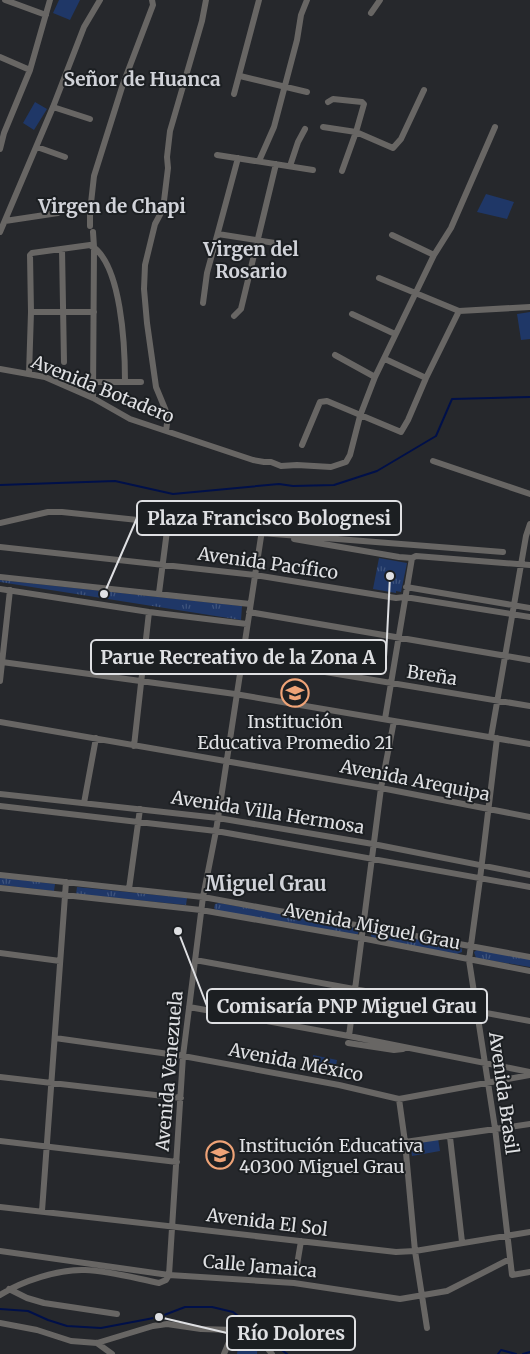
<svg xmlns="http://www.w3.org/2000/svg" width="530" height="1354" viewBox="0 0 530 1354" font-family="Merriweather,serif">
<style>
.grass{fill:url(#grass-tufts)}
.pitch{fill:#1f3767}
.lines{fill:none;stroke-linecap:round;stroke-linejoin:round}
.stream{stroke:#001049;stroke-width:2}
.minor{stroke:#686664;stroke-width:6}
.labels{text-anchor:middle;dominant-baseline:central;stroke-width:4;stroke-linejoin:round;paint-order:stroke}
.street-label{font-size:18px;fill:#dfe0e3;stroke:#1c1f22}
.poi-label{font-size:18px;fill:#dfe0e3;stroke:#1c1f22}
.neighbourhood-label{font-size:19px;font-weight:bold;fill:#d1d3d9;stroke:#1c1f22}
.quarter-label{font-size:20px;font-weight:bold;fill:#d1d3d9;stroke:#1c1f22}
.leader{fill:none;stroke:#dfe0e3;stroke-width:2}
.callout-dot{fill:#dfe0e3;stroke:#1c1f22;stroke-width:2}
.callout{fill:#1c1f22;stroke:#dfe0e3;stroke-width:2}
.callout-label{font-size:19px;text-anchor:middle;font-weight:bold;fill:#dfe0e3}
</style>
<defs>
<pattern id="grass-tufts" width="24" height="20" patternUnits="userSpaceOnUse" patternTransform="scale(1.25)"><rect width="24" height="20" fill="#1f3767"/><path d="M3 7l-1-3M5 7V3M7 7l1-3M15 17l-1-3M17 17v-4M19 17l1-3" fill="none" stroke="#3f547d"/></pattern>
</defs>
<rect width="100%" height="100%" fill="#26282c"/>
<path class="grass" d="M379 558 407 563 401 592 396 591V593L373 589Z
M0 580 242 606 241 620 0 582Z
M0 877 55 884 54 891 0 885Z
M77 887 187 898 186 905 76 894Z
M219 903 357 927 359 929 358 934 355 935 217 911 214 908 215 904Z
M374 931 459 946 462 949V952L457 954 374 939 371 936V933Z
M477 950 530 959V967L476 958 474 952Z"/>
<path class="pitch" d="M59 0H80L70 20 53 13Z
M35 102 47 109 34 130 23 123Z
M486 194 514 202 507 219 477 212Z
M530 312V339L521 340 517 314Z
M313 1055 337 1060 335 1072 314 1068Z
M438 1138 440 1151 412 1156 410 1142Z
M240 1334 256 1336 258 1338 257 1354H237Z"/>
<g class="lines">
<path class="stream" d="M0 485 115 481 173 494 279 484 293 486 334 485 377 471 436 436 452 399 530 397
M0 1309 28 1311 48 1320 67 1326 101 1328 159 1317 185 1307H212L233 1312 287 1354
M498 1354 501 1350 516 1354
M523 1354 530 1352"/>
<path class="minor" d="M5 0 46 15
M371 13 380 0
M0 57 30 70
M240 76 307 92
M234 94 259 0
M328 102 333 99 362 102 364 104 356 132 342 171
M53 107 90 119
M323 127 356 132 393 148 401 139 424 90
M37 147 65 157
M0 149 4 133 30 70 50 0
M217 155 313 170
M259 161 274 127 297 40 301 15 307 0
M290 166 298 142 305 129
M5 221 58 213
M90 226V212L94 176 123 84 153 5 152 0
M0 232 53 107 84 27 100 0
M218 234 275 243
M392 235 434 255
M62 249 64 362
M379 278 459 311 530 307
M203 303 207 273 238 158
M31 312H94
M352 314 395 334
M234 316 241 309 276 164
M335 355 375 377
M385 359 426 378
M0 369 45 377 93 398 130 419 253 460 264 462H271L281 466 297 465 331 467 346 462 350 455 360 416 375 377 434 255 451 228 495 127
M29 374 31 312 30 255 32 253 90 245C122 262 125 349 125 382
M93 382H141
M93 398 94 247 93 232
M166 431 168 416 156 387 147 323 144 289 145 265 155 224 163 209 168 168 167 157 170 131 202 21 206 0
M302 445 320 402 327 401 401 432 408 420 426 378 459 311
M433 461 530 494
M0 523 48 512H62L261 533 503 552
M294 539 399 557 412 558 416 556 530 565
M0 547 255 575 396 598 405 597 530 617
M0 577 250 604
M406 587 530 608
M0 589 149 612 247 624
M159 593 168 523
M249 612 530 660
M241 658 530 706
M2 662 235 694 530 744
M0 681 10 590
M385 719 412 558
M0 722 381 788 530 817
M491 737 526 536 530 524
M497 738 480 879 469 960 495 1128 512 1275 530 1272
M134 746 149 612
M0 794 218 818 373 844 530 875
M84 803 96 738
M0 806 216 831 530 887
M0 875 203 897 530 957
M0 888 201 910 361 938 530 971
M129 889 140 809
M0 953 60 961
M195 960 530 1021
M189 1007 349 1036 530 1072
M349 1036 381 788 394 721
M55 1038 183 1056 339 1085 399 1099 530 1075
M348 1043 394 1050 403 1049
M0 1077 181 1098
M399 1099 405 1142 415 1251 427 1328
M450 1137 462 1242
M0 1141 177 1162
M405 1142 530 1124
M0 1207 396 1252 415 1251 530 1232
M42 1211 66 882
M0 1251 169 1275 294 1283 400 1299 447 1291 510 1259
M296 1271 301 1241
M9 1289 27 1298 44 1303 117 1314
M0 1295C22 1281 59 1269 85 1270 110 1271 134 1278 159 1283L166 1280 169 1275 183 1056 203 897 216 831 264 517
M0 1323 37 1330 71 1341 97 1343 153 1326 167 1324 201 1329 234 1330 256 1334 272 1354
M97 1343 112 1354
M224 1354 234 1330"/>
</g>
<defs>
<g id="school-ring" transform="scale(1.4375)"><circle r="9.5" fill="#1c1f22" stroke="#efa377" stroke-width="1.5"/><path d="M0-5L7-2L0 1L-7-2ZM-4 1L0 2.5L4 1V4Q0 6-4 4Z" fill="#efa377"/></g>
</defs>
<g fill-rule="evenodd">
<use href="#school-ring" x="295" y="693"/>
<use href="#school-ring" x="220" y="1155"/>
</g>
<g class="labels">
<g class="street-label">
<text transform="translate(103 389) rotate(22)">Avenida Botadero</text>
<text transform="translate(268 563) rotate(8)">Avenida Pacífico</text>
<text transform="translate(432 675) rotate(9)">Breña</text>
<text transform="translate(415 780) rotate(11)">Avenida Arequipa</text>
<text transform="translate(268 812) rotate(9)">Avenida Villa Hermosa</text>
<text transform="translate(372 926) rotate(11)">Avenida Miguel Grau</text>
<text transform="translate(296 1062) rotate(11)">Avenida México</text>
<text transform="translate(169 1071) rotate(-85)">Avenida Venezuela</text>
<text transform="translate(504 1093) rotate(82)">Avenida Brasil</text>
<text transform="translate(267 1222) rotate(7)">Avenida El Sol</text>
<text transform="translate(260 1266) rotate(5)">Calle Jamaica</text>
</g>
<g class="poi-label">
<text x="295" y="721">Institución<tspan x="295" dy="21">Educativa Promedio 21</tspan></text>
<text x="239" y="1145" text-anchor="start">Institución Educativa<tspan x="239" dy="21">40300 Miguel Grau</tspan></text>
</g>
<g class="neighbourhood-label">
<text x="142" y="79">Señor de Huanca</text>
<text x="112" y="206">Virgen de Chapi</text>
<text x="251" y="249">Virgen del<tspan x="251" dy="22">Rosario</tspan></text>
</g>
<g class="quarter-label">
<text x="266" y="883">Miguel Grau</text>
</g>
</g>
<path class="leader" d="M104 594L137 518M390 576L386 657M178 931L207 1006M159 1317L227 1333"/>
<g class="callout-dot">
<circle cx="104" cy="594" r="5"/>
<circle cx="390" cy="576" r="5"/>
<circle cx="178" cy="931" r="5"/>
<circle cx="159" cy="1317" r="5"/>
</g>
<g class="callout">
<rect x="137" y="501" width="264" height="34" rx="5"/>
<rect x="91" y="640" width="295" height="34" rx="5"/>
<rect x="207" y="989" width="280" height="34" rx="5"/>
<rect x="227" y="1316" width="128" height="34" rx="5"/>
</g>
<g class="callout-label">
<text x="269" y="525">Plaza Francisco Bolognesi</text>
<text x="238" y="664">Parue Recreativo de la Zona A</text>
<text x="347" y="1013">Comisaría PNP Miguel Grau</text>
<text x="291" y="1340">Río Dolores</text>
</g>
</svg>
